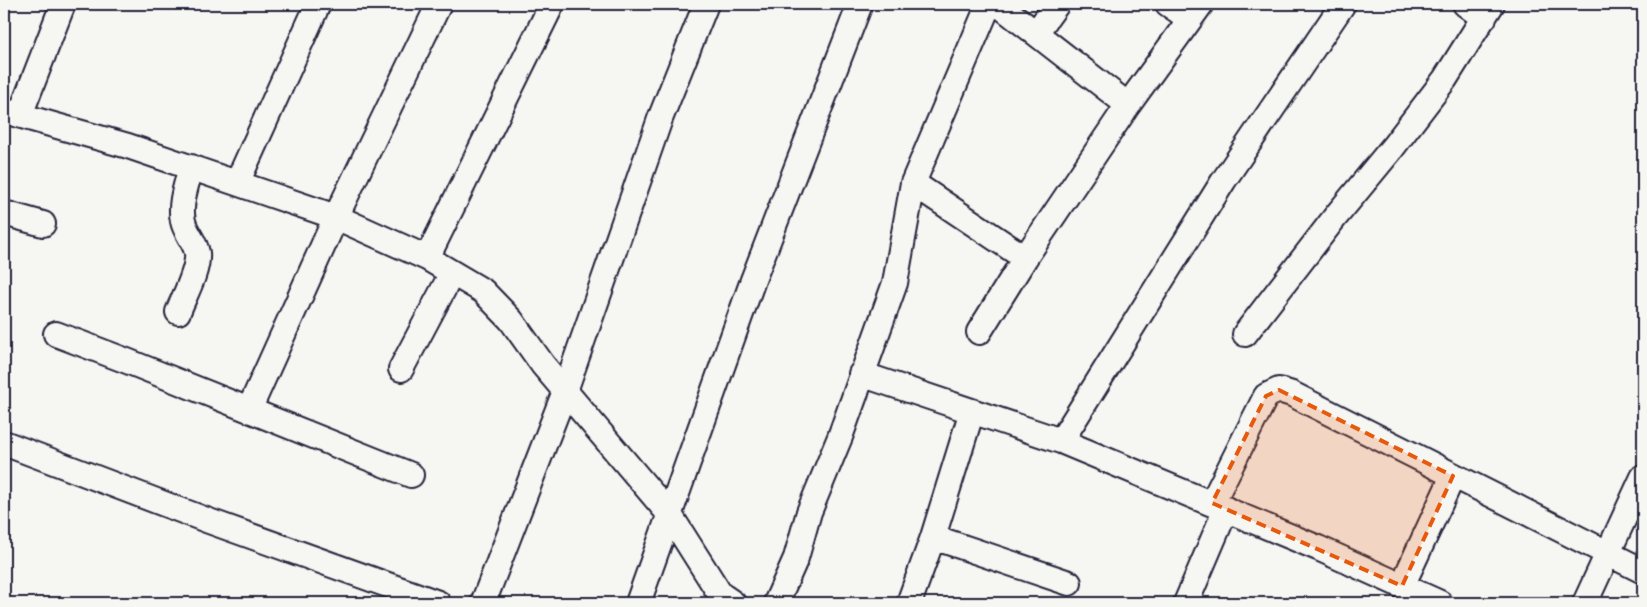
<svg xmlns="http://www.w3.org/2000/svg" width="1647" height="607" viewBox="0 0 1647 607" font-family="'Architects Daughter',sans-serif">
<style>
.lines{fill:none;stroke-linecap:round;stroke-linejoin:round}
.minor-casing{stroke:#22223b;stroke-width:28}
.minor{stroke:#f6f6f2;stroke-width:24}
.marked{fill:#e8590c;fill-opacity:0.2;stroke:#e8590c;stroke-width:4;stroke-dasharray:10 6;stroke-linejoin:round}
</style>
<rect width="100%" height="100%" fill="#f6f6f2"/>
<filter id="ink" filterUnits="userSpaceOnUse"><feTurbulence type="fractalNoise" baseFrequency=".02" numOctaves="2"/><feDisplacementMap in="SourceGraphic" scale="10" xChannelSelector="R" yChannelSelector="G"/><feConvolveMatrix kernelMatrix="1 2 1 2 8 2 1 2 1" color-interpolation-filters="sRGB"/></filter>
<g filter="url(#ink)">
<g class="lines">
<g class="minor-casing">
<path id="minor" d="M998 4 1128 105
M1168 4 1190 19
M1465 4 1484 18
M1036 33 1057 4
M4 111 128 146 336 217 427 258 483 291 511 320 543 365 670 515 720 594 733 603
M20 115 63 4
M237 183 318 4
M913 183 1025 258 979 332
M4 213 43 224
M427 258 552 4
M1025 258 1128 105 1201 4
M178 312C184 296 199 270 197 253 195 241 185 232 183 221 179 203 187 184 191 167
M56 334 127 361 411 475
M1245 334 1336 216 1393 147 1445 79 1492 4
M401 369 452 273
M861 374 1061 441 1318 548 1440 603
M249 410 336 217 439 4
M1061 441 1224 180 1343 4
M4 443 209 521 438 603
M1212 503 1266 396 1279 390 1292 394 1643 571
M933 537 1069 583
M1402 586 1453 476
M483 603 565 391 660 119 706 4
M638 603 753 280 860 4
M776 603 796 558 809 512 840 437 895 283 913 183 989 4
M909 603 933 537 972 411
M1186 603 1226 509
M1585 603 1643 477"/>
</g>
<use href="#minor" class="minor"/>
</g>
</g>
<path class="marked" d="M1279 390 1453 476 1402 586 1212 503 1266 396Z"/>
<rect width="1647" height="607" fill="none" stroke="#f6f6f2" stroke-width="20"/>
<rect x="10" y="10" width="1627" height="587" fill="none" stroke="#22223b" stroke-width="2" filter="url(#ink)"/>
</svg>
